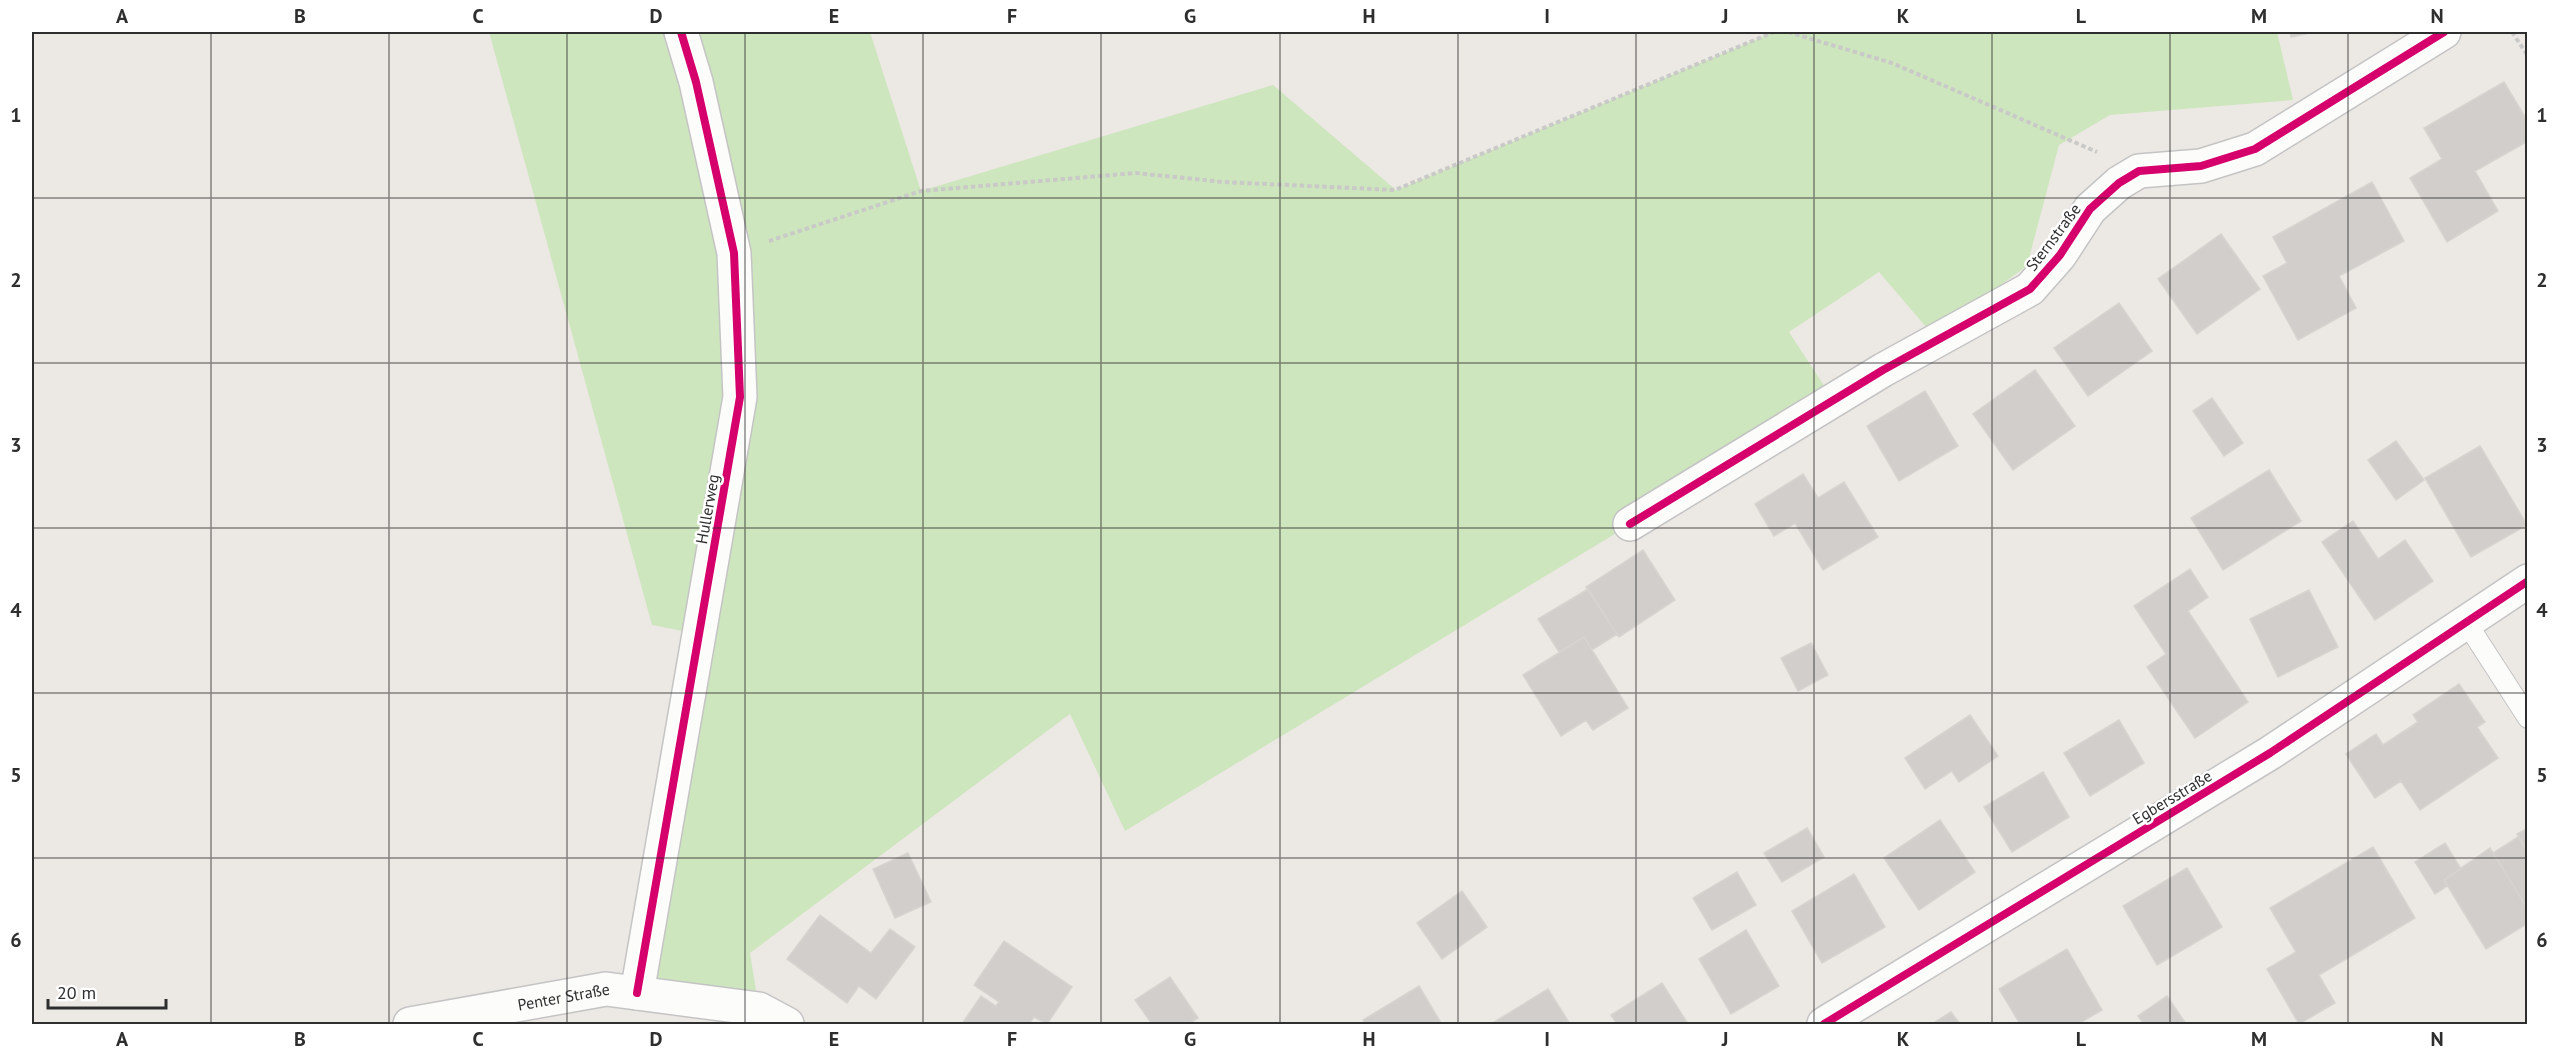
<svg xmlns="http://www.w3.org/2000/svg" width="2559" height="1056" font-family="'PT Sans',sans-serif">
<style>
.green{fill:#cee6be}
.building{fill:#d1cecb;stroke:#d7d4d0;stroke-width:1.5}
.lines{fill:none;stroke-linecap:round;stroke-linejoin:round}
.service-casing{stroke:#c5c4c5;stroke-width:22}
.minor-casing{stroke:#c5c4c5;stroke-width:36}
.path{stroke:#c9c9c8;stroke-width:4;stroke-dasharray:4.5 3;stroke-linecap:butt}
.service{stroke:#fcfcfb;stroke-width:20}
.minor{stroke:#fcfcfb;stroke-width:33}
.cycleway-casing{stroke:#fff;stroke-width:11}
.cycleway{stroke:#d6006c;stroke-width:8}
.grid{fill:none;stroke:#2e2e2e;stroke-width:1.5;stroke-opacity:0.55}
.labels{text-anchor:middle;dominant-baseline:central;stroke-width:5;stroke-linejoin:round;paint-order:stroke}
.street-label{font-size:16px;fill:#2e2e2e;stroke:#fff}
.neatline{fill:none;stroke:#2e2e2e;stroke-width:2}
.grid-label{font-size:20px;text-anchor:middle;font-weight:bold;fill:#2e2e2e}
</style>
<rect width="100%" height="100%" fill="#ece8e4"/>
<path class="green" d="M489 32H870L921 191 1273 85 1396 190 1774 32H2277L2293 100 2110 115 2059 145 2027 266 1932 334 1879 272 1789 332 1834 401 1125 831 1070 714 750 953 759 1009 637 993 698 634 652 625Z"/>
<path class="building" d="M2290 32H2314L2291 37Z
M2504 82 2528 122V141L2475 171 2498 211 2447 242 2410 178 2442 159 2424 128Z
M2372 182 2404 241 2339 276 2356 308 2298 340 2263 276 2287 263 2273 237Z
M2221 234 2260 289 2197 334 2158 279Z
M2119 303 2152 351 2088 396 2054 348Z
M2035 370 2075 426 2013 470 1973 414Z
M1925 391 1958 446 1899 481 1867 426Z
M2212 398 2243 443 2224 456 2193 411Z
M2396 441 2424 480 2396 500 2368 460Z
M2480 446 2527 525 2471 557 2425 478Z
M2269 470 2301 521 2223 570 2191 518Z
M1803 474 1818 498 1844 482 1878 537 1823 570 1795 523 1774 536 1755 504Z
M2353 521 2378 559 2405 540 2433 581 2375 620 2322 542Z
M1643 550 1675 600 1619 637 1586 587Z
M2190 569 2208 597 2188 611 2248 702 2195 738 2147 667 2166 654 2134 606Z
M1588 589 1617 634 1592 650 1584 637 1559 652 1538 619Z
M2309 590 2338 647 2278 677 2250 619Z
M1584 637 1628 708 1593 730 1586 720 1561 736 1523 675Z
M1811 643 1828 675 1798 691 1781 658Z
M2459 684 2485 722 2477 727 2498 758 2420 810 2401 781 2375 798 2346 754 2376 734 2383 745 2418 722 2413 715Z
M1970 715 1998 756 1959 782 1952 771 1925 789 1905 758Z
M2119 720 2144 763 2090 796 2064 753Z
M2043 772 2069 817 2012 852 1984 807Z
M1940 820 1975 872 1919 910 1884 858Z
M1807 828 1824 857 1782 882 1764 853Z
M2528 828V852L2517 834Z
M2518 837 2528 852 2527 908 2493 853Z
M2445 843 2461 869 2444 880 2447 886 2435 894 2415 862Z
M2373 847 2415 918 2319 975 2335 1003 2299 1024 2267 969 2296 952 2270 908Z
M2490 848 2528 909V923L2486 949 2444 880Z
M908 853 931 902 895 918 873 869Z
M2187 868 2222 927 2157 965 2123 906Z
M1737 872 1756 905 1712 930 1693 898Z
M1854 874 1885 927 1822 963 1792 911Z
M1462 891 1487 927 1442 959 1417 923Z
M820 915 871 953 890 929 915 947 876 999 859 986 847 1003 787 959Z
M1746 930 1779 986 1731 1014 1699 959Z
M1004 941 1072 987 1047 1024 1034 1017 1029 1024H962L981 996 996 1006 999 1002 974 985Z
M2067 949 2102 1010 2078 1024H2020L1999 989Z
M1170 977 1198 1018 1188 1024H1152L1135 1000Z
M1662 983 1688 1024H1617L1611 1015Z
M1419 986 1441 1023 1365 1024 1363 1020Z
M1548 989 1570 1024H1491Z
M2167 996 2186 1024H2144L2138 1016Z
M1951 1012 1960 1024H1932Z"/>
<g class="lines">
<g class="service-casing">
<path id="service" d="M2466 622 2528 718"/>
</g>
<g class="minor-casing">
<g id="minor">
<path d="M1630 524 1883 370 2030 289 2060 255 2090 209 2119 183 2139 171 2201 166 2255 149 2444 32"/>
<path d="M637 993 740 397 734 253 696 82 681 32"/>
<path id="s1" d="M410 1024 606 989 759 1009 787 1024"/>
<path d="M1824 1024 2270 753 2528 581"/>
</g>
</g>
<path class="path" d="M1788 32 1892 63 2097 152
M2512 32 2528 56
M769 241 921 191 1136 173 1223 182 1395 190 1774 32"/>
<use href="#service" class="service"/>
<use href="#minor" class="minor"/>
<g class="cycleway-casing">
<path id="cycleway" d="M1630 524 1883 370 2030 289 2060 255 2090 209 2119 183 2139 171 2201 166 2255 149 2444 32
M637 993 740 397 734 253 696 82 681 32
M1824 1024 2270 753 2528 581"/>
</g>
<use href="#cycleway" class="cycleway"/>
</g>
<path class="grid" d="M211 32V1024M389 32V1024M567 32V1024M745 32V1024M923 32V1024M1101 32V1024M1280 32V1024M1458 32V1024M1636 32V1024M1814 32V1024M1992 32V1024M2170 32V1024M2348 32V1024M32 198H2528M32 363H2528M32 528H2528M32 693H2528M32 858H2528"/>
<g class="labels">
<g class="street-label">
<text transform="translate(2053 237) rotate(-53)">Sternstraße</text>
<text transform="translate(707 509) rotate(-80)">Hullerweg</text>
<text transform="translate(2172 797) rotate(-31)">Egbersstraße</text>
<text stroke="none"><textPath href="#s1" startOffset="156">Penter Straße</textPath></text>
</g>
</g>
<rect width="2559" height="1056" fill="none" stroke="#ffffff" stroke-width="66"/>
<path d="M48 999v9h118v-9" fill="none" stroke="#2e2e2e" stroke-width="3"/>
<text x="57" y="999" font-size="18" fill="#2e2e2e" stroke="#ffffff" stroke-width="4.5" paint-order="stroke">20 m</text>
<rect x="33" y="33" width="2493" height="990" class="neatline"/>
<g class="grid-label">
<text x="122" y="23">A</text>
<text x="300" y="23">B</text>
<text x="478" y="23">C</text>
<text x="656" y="23">D</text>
<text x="834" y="23">E</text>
<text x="1012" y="23">F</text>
<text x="1190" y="23">G</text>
<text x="1369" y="23">H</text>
<text x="1547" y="23">I</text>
<text x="1725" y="23">J</text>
<text x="1903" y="23">K</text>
<text x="2081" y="23">L</text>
<text x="2259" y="23">M</text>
<text x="2437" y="23">N</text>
<text x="16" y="122">1</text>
<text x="2542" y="122">1</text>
<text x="16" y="287">2</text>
<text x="2542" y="287">2</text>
<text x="16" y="452">3</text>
<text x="2542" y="452">3</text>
<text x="16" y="617">4</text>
<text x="2542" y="617">4</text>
<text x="16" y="782">5</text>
<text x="2542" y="782">5</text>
<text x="16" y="947">6</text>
<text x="2542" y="947">6</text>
<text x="122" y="1046">A</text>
<text x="300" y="1046">B</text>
<text x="478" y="1046">C</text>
<text x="656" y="1046">D</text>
<text x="834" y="1046">E</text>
<text x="1012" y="1046">F</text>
<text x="1190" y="1046">G</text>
<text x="1369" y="1046">H</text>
<text x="1547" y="1046">I</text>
<text x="1725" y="1046">J</text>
<text x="1903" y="1046">K</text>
<text x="2081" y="1046">L</text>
<text x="2259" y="1046">M</text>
<text x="2437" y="1046">N</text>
</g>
</svg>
